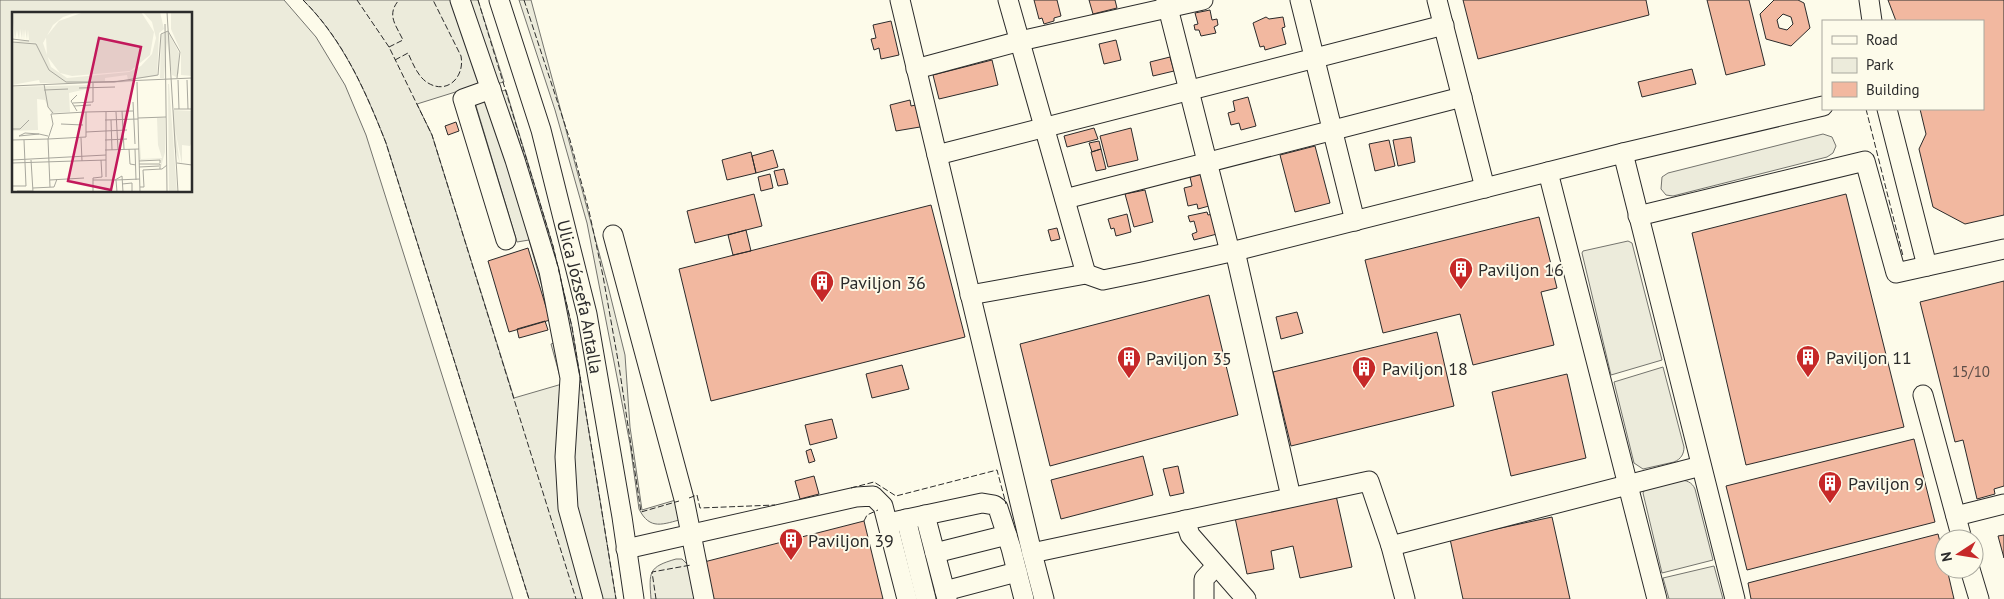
<svg xmlns="http://www.w3.org/2000/svg" width="2004" height="599" font-family="'PT Sans',sans-serif">
<style>
.green{fill:#ecebdb;stroke:#74746e;fill-rule:evenodd}
.building{fill:#f2b8a0;stroke:#2b2b2b;fill-rule:evenodd}
.lines{fill:none;stroke-linecap:round;stroke-linejoin:round}
.minor-casing{stroke:#2b2b2b;stroke-width:21}
.minor{stroke:#fdfbea;stroke-width:19}
.fence{stroke:#2b2b2b;stroke-width:1;stroke-dasharray:6 2.5;stroke-linecap:butt}
.labels{text-anchor:middle;dominant-baseline:central;stroke-width:4;stroke-linejoin:round;paint-order:stroke}
.number-label{font-size:15px;fill:#5d4e48}
.poi-label{font-size:18px;fill:#2b2b2b;stroke:#fdfbea;text-anchor:start}
.street-label{font-size:18px;fill:#2b2b2b;stroke:#fdfbea}
.inset-road{fill:none;stroke:#a9a89e;stroke-width:1}
.view{fill:#c2185b;fill-opacity:0.15;stroke:#c2185b;stroke-width:2.5}
.inset-edge{fill:none;stroke:#2b2b2b;stroke-width:2.5}
</style>
<rect width="100%" height="100%" fill="#fdfbea"/>
<path class="green" d="M0 0H284L316 37 345 85 366 135 513 599H0ZM14 14H191V191H14Z
M303 0H454L481 84 417 104 432 135 514 398 562 384 551 344 560 341 565 367 567 398 563 466 565 511 588 599H529L386 143C366 92 343 40 303 0Z
M467 0H478L504 82 496 84Z
M519 0H531L608 286 625 355 630 427 642 510 679 499 683 519C663 524 650 531 639 509L630 444 587 223 555 110Z
M506 90 553 246 572 327 616 599H597L572 511 574 379 498 92Z
M488 95 536 239 544 294 529 240 517 242 474 99Z
M1823 134 1832 137 1836 146 1833 153 1827 157 1673 196 1666 195 1661 189 1662 177 1668 173Z
M1628 241 1632 243 1662 360 1611 375 1582 253 1583 251Z
M1663 367 1684 447C1684 454 1681 459 1674 462L1643 469 1634 463 1614 382Z
M1679 480C1686 480 1692 482 1695 489L1713 560 1662 573 1643 493 1645 489Z
M676 559H682L687 564 694 562 704 599H651C649 572 648 567 676 559Z
M1714 566 1723 599H1669L1663 578Z"/>
<path class="building" d="M1034 0H1057L1061 16 1054 18V21L1044 24 1042 18 1039 19Z
M1089 0H1115L1117 8 1093 14Z
M1463 0H1646L1649 15 1478 59Z
M1707 0H1749L1765 65 1726 75Z
M1774 0H1798L1804 3 1810 28 1791 46 1766 39 1760 14ZM1783 14 1791 17 1793 24 1787 30 1779 28 1777 20Z
M1888 0H2004V215L1965 224 1933 207 1919 149 1926 134 1920 109H1983V21H1896Z
M1210 10 1212 20 1217 19 1218 25 1214 27 1216 33 1201 36 1199 30H1195L1194 25 1198 24 1195 13Z
M1266 17 1269 19 1283 17 1285 27 1282 28 1286 44 1265 50 1264 46 1260 47 1253 23Z
M891 21 899 55 881 59 879 48 874 50 871 39 876 38 873 25Z
M1116 40 1121 60 1104 64 1099 44Z
M1170 57 1174 71 1153 76 1150 62Z
M992 60 998 85 939 99 933 75Z
M1692 69 1696 84 1642 97 1638 82Z
M1248 97 1256 126 1241 130 1239 123 1231 125 1228 113 1235 111 1233 101Z
M910 100 911 106 920 104 926 126 896 131 890 105Z
M456 122 459 131 448 135 445 126Z
M1094 128 1098 139 1067 147 1064 136Z
M1131 128 1138 160 1108 167 1100 136Z
M1411 137 1415 162 1398 166 1393 140Z
M1389 140 1395 166 1375 171 1369 144Z
M1099 141 1101 149 1092 152 1089 143Z
M1315 146 1330 203 1295 212 1280 155Z
M1101 149 1106 169 1096 171 1091 152Z
M773 150 778 167 756 173 752 156Z
M751 152 756 173 727 180 722 160Z
M784 169 788 184 778 186 774 171Z
M770 174 773 188 761 191 758 177Z
M1202 174 1209 206 1198 209 1197 204 1188 206 1184 188 1192 186 1190 177Z
M1145 190 1153 222 1134 227 1125 194Z
M754 194 762 226 695 243 687 211Z
M1846 194 1904 427 1746 465 1692 233Z
M931 205 965 337 711 401 679 269Z
M1207 212 1208 215 1213 214 1217 234 1194 240 1192 234 1197 232 1194 221 1190 222 1188 216Z
M1127 214 1131 232 1116 236 1114 228 1111 229 1108 219Z
M1539 217 1557 288 1541 292 1554 345 1473 365 1460 314 1383 333 1365 260Z
M1057 228 1060 239 1051 241 1048 230Z
M746 230 751 251 733 255 728 235Z
M528 248 550 320 509 332 488 261Z
M2004 281V486L1994 489 1995 494 1977 499 1963 440 1955 442 1920 302Z
M1209 295 1238 415 1050 466 1020 344Z
M1297 312 1303 333 1281 339 1276 317Z
M545 321 548 330 519 338 517 329Z
M1437 332 1454 406 1291 446 1273 372Z
M902 365 909 389 872 398 866 374Z
M1567 374 1586 458 1511 476 1492 392Z
M832 419 837 438 810 445 805 425Z
M1914 439 1935 522 1747 570 1726 486Z
M811 449 815 461 809 463 806 451Z
M1143 456 1153 495 1061 519 1051 480Z
M1178 466 1184 493 1170 496 1163 469Z
M814 476 819 494 800 499 795 481Z
M1335 491 1352 567 1300 578 1293 546 1271 551 1274 569 1247 574 1234 513Z
M1552 517 1570 599H1463L1450 539Z
M864 521 883 599H713L704 562Z
M1938 534 1944 558V569H1947L1954 599H1751L1748 583Z
M2004 535V558L1998 536Z"/>
<g class="lines">
<g class="minor-casing">
<g id="minor">
<path d="M460 0 515 160 549 271 570 378 565 457 568 508 593 599"/>
<path id="s1" d="M499 0 541 130 587 314 622 517 634 599"/>
<path d="M900 0 1032 553"/>
<path d="M1008 0 1086 274"/>
<path d="M1166 0 1230 252"/>
<path d="M1300 0 1355 221"/>
<path d="M1437 0 1485 188"/>
<path d="M1869 0 1872 21"/>
<path d="M916 69 1020 41 1203 0"/>
<path d="M491 89 463 99 506 240"/>
<path d="M1887 109 1927 266"/>
<path d="M1623 153 1735 599"/>
<path d="M937 155 1444 25"/>
<path d="M1548 172 1657 599"/>
<path d="M1065 199 1462 97"/>
<path d="M1638 216 1865 161 1896 273 2004 249"/>
<path d="M613 235 684 499 704 599"/>
<path d="M1235 251 1291 497"/>
<path d="M970 295 1086 274 1103 280 1142 272 1235 251 1623 153 1823 106"/>
<path d="M1923 395 1962 539"/>
<path d="M925 515 947 599"/>
<path d="M1956 516 2004 504"/>
<path d="M906 519 926 599"/>
<path d="M1185 520 1190 535 1246 599"/>
<path d="M888 523 982 503 994 505 998 508 1011 548 1024 599"/>
<path d="M1391 546 1701 466"/>
<path d="M626 549 856 497 873 496 883 506 907 599"/>
<path d="M935 553 1007 535"/>
<path d="M1970 569 1979 599"/>
<path d="M945 591 1017 572"/>
<path d="M1044 599 1032 553 1369 481 1391 546 1405 599"/>
<path d="M1204 599V579L1216 566"/>
</g>
</g>
<use href="#minor" class="minor"/>
<path class="fence" d="M303 0C343 39 366 92 386 143L529 599
M357 0 389 47 432 135 576 599
M478 0 553 246 572 327 616 599
M524 0 570 140 589 211 603 276 619 366 641 512 679 501
M389 47 403 40C396 25 386 15 399 0
M395 60 408 53C413 64 418 77 428 83 448 95 465 76 461 56L433 0
M1866 109 1903 256
M851 488 874 482 896 496 997 470 1006 504
M689 498 697 495 700 508 775 505
M864 521 867 515 878 510
M656 599 652 572 691 565"/>
</g>
<defs>
<g id="building-pin" transform="scale(1.25)"><path d="M0 17L-7.5 6A9.5 9.5 0 1 1 7.5 6Z" fill="#c62828" stroke="#fdfbea"/><path d="M-4-6H4V6H1V3H-1V6H-4ZM-2.5-4.3h1.7v1.8h-1.7ZM.8-4.3h1.7v1.8H.8ZM-2.5-1h1.7V.8h-1.7ZM.8-1h1.7V.8H.8Z" fill="#fff"/></g>
</defs>
<g fill-rule="evenodd">
<use href="#building-pin" x="1461" y="269"/>
<use href="#building-pin" x="822" y="282"/>
<use href="#building-pin" x="1808" y="357"/>
<use href="#building-pin" x="1129" y="358"/>
<use href="#building-pin" x="1364" y="368"/>
<use href="#building-pin" x="1830" y="483"/>
<use href="#building-pin" x="791" y="540"/>
</g>
<g class="labels">
<g class="number-label">
<text x="1971" y="371">15/10</text>
</g>
<g class="poi-label">
<text x="1478" y="269">Paviljon 16</text>
<text x="840" y="282">Paviljon 36</text>
<text x="1826" y="357">Paviljon 11</text>
<text x="1146" y="358">Paviljon 35</text>
<text x="1382" y="368">Paviljon 18</text>
<text x="1848" y="483">Paviljon 9</text>
<text x="808" y="540">Paviljon 39</text>
</g>
<g class="street-label">
<text stroke="none"><textPath href="#s1" startOffset="308">Ulica Józsefa Antalla</textPath></text>
</g>
</g>
<g transform="translate(12 12)">
<rect width="180" height="180" fill="#fdfbea"/>
<path d="M5 0H66L51 5 41 13 31 31 39 55 55 66 117 60 129 54 140 42 144 26 140 10 131 0H148L152 17 147 21 145 64 116 68 115 63 93 66V69L115 70 103 71H28L27 68 0 73V31H28L0 30 17 28 16 17 15 28 13 17 12 28 11 17 10 27 8 17 7 27 5 18 3 27 0 2ZM72 0H129L142 20 138 43 118 59 60 64 48 61 35 44 34 25 47 9ZM159 0H180V64L169 63V40L159 17ZM156 19 167 41V61L164 65 160 63 155 30 152 66H148L149 23ZM156 72H157L165 180 157 179ZM79 73V76L57 81 58 100 39 101 33 88 25 87 26 118 0 119V75ZM161 98 180 99V130L178 134 170 133V152L163 117 168 152 162 134ZM145 106H153V140L149 155 148 147 128 148V132L129 147 150 146 146 133Z" fill="#ecebdb"/>
<path class="inset-road" d="M155 0 166 180M153 12 155 180M0 27 17 29M0 30 24 32 37 58 54 70H102L146 63M146 63 149 22 156 19 168 40 165 66M166 68 167 97M175 68 176 97M125 70 128 180M32 72 36 95 41 101M0 74 180 66M67 76 103 75M32 78 56 77M65 83 59 89 65 99M121 90 123 132M61 91 81 90V71M62 94 79 93M162 97H180M110 99 112 137M74 100V125L36 127 41 112 39 102ZM74 100 121 99M94 100V165M104 100 106 137M126 106 154 105M93 108 126 107M99 108 100 138M49 112 71 113M0 117H8L17 108M93 119 115 118M74 120 93 119M27 122 7 124 13 121 27 122 36 124M69 126 70 149M0 128 36 127 38 175M93 128 115 127M117 137 118 152 124 153M123 137 124 168M93 138 127 137M0 148 94 143M19 148 21 180M127 149 148 148V151M0 151 94 148M165 151 180 153M127 152H148V157M127 155 147 154M38 168 72 166M81 168H104M103 168 110 164 111 180M110 172 120 171V180M0 174H14L12 128M128 175H132L131 158 150 157 155 153M21 176 42 175 45 167M5 179H21M81 180V166L90 165 89 148M105 180 104 168 128 167"/>
<path class="view" d="M87 26 129 35 99 178 56 169Z"/>
<rect width="180" height="180" class="inset-edge"/>
</g>
<rect x="1822" y="20" width="162" height="90" fill="#fdfbea" stroke="#a9a89e"/>
<rect x="1832" y="36" width="25" height="8" fill="#fdfbea" stroke="#a9a89e"/>
<text x="1866" y="45" font-size="15" fill="#2b2b2b">Road</text>
<rect x="1832" y="58" width="25" height="15" fill="#ecebdb" stroke="#a9a89e"/>
<text x="1866" y="70" font-size="15" fill="#2b2b2b">Park</text>
<rect x="1832" y="82" width="25" height="15" fill="#f2b8a0" stroke="#a9a89e"/>
<text x="1866" y="95" font-size="15" fill="#2b2b2b">Building</text>
<g transform="translate(1959 554) rotate(258)"><circle r="24" fill="#fdfbea" stroke="#a9a89e"/>
<path d="M0-4L9 19L0 12L-9 19Z" fill="#c62828"/>
<text y="-8" font-size="14" font-weight="bold" text-anchor="middle" fill="#2b2b2b">N</text>
</g>
</svg>
